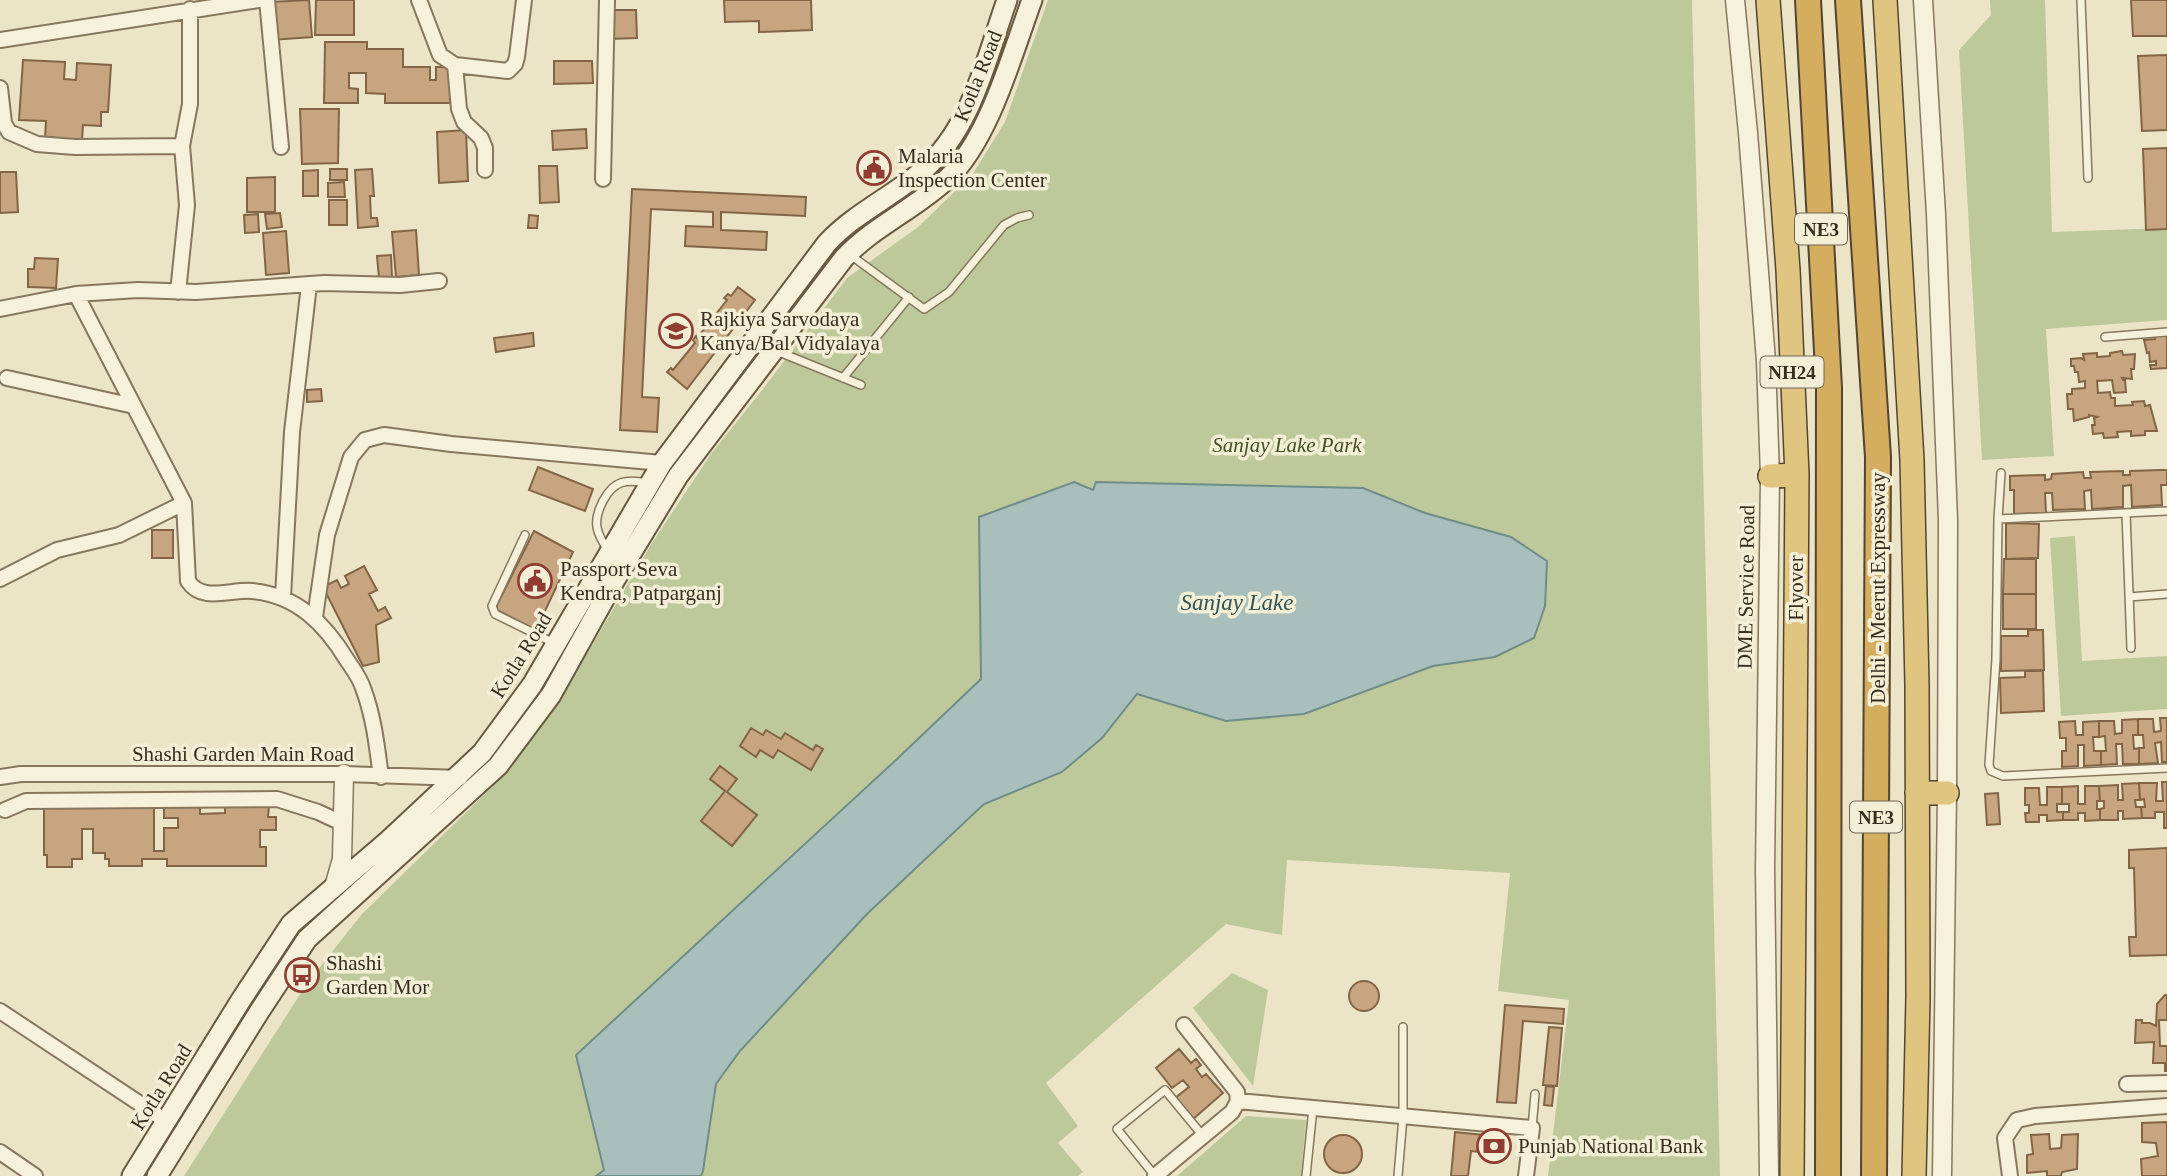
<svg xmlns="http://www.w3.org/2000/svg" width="2167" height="1176" font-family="Georgia,serif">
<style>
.green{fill:#bec99b}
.water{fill:#a8bfbb;stroke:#6f8d89;stroke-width:2}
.building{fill:#c7a580;stroke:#836545;stroke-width:2}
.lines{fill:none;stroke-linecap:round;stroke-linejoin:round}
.service-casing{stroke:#86775e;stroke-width:10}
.minor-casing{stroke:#86775e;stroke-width:18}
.tertiary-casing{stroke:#86775e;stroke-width:21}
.secondary-casing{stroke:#685941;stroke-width:23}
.trunk-casing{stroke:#544531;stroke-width:26}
.motorway-casing{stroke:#544531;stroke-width:28}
.service{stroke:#f6f1da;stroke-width:7}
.minor{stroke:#f6f1da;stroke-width:14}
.tertiary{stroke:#f6f1da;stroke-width:18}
.secondary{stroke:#f6f1da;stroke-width:19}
.trunk{stroke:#e0c580;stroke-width:23}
.motorway{stroke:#d4ad5e;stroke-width:24}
.labels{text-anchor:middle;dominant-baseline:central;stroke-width:7;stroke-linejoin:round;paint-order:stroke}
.shield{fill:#f3eed6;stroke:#6f6857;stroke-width:2}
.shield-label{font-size:19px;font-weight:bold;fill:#372e20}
.street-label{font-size:21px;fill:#372e20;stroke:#f3eed6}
.poi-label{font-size:21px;fill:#372e20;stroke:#f3eed6;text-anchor:start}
.park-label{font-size:21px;font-style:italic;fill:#435228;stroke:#f3eed6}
.water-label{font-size:23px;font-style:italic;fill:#315456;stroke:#f3eed6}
</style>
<rect width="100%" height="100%" fill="#ebe4c7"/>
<path class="green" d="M1048 0H1692L1720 1176H1548L1569 1000 1498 991 1510 873 1287 860 1282 935 1226 924 1046 1083 1078 1126 1058 1143 1083 1172 1078 1176H184L306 985 361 915 493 786 554 710 652 543 711 454 763 389 847 278 918 227 972 175 1005 122Z
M1990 0H2045L2052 232 2167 228V320L2046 329 2054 456 1982 460 1959 50 1991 15Z
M2075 536 2082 661 2167 656V709L2061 716 2050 538Z
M1232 973 1268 990 1253 1086 1193 1008Z
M1246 1116 1306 1120 1301 1176H1177Z"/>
<path class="water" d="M1074 482 1093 490 1096 482 1363 488 1425 513 1511 537 1547 561 1545 606 1534 638 1495 657 1433 666 1304 714 1226 721 1137 694 1102 738 1062 772 984 804 867 914 740 1051 716 1084 703 1171 701 1176H596L604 1170 576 1055 897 759 981 679 979 517Z"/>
<path class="building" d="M309 0 312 37 272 40 270 2Z
M316 0H354V35H315Z
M724 0H811L812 30 759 32V21L725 22Z
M2131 0H2167V36H2133Z
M607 10H636L637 38 607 39Z
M325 42H367V49H403V67H430V80H436V67H451L450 103H385V94L366 93V73H349V88L358 89V103H324Z
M2167 55V130L2142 131 2138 56Z
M23 60 65 62 64 79 76 80 77 63 111 65 108 112H101V126L83 125 82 141 45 138 46 121 19 120Z
M554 61H592L593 83 554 84Z
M300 109H339L338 163 302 164Z
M586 129 587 148 553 150 552 131Z
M466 130 468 181 439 183 437 132Z
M2167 148V229L2146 230 2143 149Z
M539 166H557L559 202 540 203Z
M330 169H347V180H330Z
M372 169 374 196H370L371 218H377L378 226 358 228 355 170Z
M318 170V196H303V171Z
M0 172H16L18 212 0 213Z
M275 177V212H247V178Z
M344 182 345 197H328V183Z
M632 189 806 197 805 216 721 212V230L767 232 766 250 685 246 686 226 713 227V212L651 209 642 397 659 398 657 432 620 430Z
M329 200H347V225H329Z
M280 213 282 227 267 229 265 214Z
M258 214 259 232 245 233 244 215Z
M529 215 538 216 537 228H528Z
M416 230 419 275 396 277 392 232Z
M286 231 289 273 266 275 263 233Z
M391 255 392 277 379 278 377 256Z
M35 258 58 259 56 288 28 287V269H34Z
M738 287 755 300 687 389 667 372 671 368 673 370 695 343 693 340 696 336 697 338 727 300 724 298 728 294 731 296Z
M533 333 534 346 496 352 494 338Z
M2167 335V368L2151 369 2150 365H2156V361L2150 362 2149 352 2147 353 2144 340 2155 339 2154 336Z
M2122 351 2123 355 2135 354 2134 369H2131L2132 379 2122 378 2123 380H2125L2126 392 2114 393 2112 380 2097 381 2098 393 2110 392 2111 398H2115V406L2133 405 2132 402 2144 401 2145 406 2150 405 2157 431H2145V435L2131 436V431L2117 432 2118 437 2104 438 2103 433 2093 434 2092 425H2095L2094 418 2097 417 2089 415V417L2074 421 2073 409H2068L2067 394H2072V389L2085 388V381L2079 382 2078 372H2075L2074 366H2071V359L2081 358 2084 360 2083 354 2097 353V357L2110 356V353Z
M321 389 322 401 307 402V390Z
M538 467 593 489 585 511 529 490Z
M2161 470H2167V485H2161L2162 505 2132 507 2131 485 2123 486V507L2092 509 2091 490 2084 491 2085 509 2053 510 2052 493H2045L2046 513 2014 514V490H2010V476L2045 475V480L2051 479 2052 474 2083 472 2084 478H2091L2090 472 2123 471V475H2130V471Z
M2006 523 2039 524 2038 558 2006 559Z
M152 530H173V558H152Z
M534 531 573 552 536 630 495 609Z
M2004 559H2036V594H2003Z
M364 566 377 590 369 594 378 611 385 607 391 618 376 625 379 662 363 666 323 587 337 580 341 588 349 584 345 576Z
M2003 594H2036V629H2003Z
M2028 630H2043L2044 670 2001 671V636H2028Z
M2025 671H2043L2044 711 2001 713 2000 678 2025 677Z
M2160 718H2167V762H2162L2161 742 2155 743 2158 763 2139 764V748H2144L2143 735H2138V719H2153L2154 732 2161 731Z
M2138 719V735H2133L2134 749 2139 748V764H2123L2122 744H2116L2117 764 2101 765V751H2106L2105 736 2099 737V721H2114L2115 734 2122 733V720Z
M2075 721 2076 735H2083V722L2099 721V737H2093L2094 751H2101V765L2084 766V745H2078V766L2062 767V751H2066V738H2060L2059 722Z
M751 728 763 735 766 730 781 739 785 733 813 750 816 745 823 749 811 770 778 750 773 758 760 750 756 757 740 746Z
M720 766 737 779 727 792 757 815 732 846 701 821 725 791 710 779Z
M2162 782H2167V828H2164V812H2155V818H2142L2141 807H2145L2144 799 2140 800 2139 783H2157L2156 801H2163Z
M2139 783 2140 800H2135L2136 807H2141L2142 818 2123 819V811H2118V820H2100V809L2104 808V801H2100L2099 786 2118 785V800H2123L2122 784Z
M2078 786V804H2085V786H2099L2100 801H2097V809H2100V820L2085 821V813H2078V820H2063V812H2069V804H2062V787Z
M2047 787H2062V804H2057V812H2063V820L2047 821V815H2039V822H2026L2025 813H2029V805H2025V788H2039L2040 805H2047Z
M1998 793 2000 824 1987 825 1985 794Z
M154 806V851H164V828H178V818H164V806H200V814L225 813V806H269L268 817H276V830H260V847H266V866H167V859H142V866H109V859H105V853H93V829H82V859H72V867H47V855H44V807Z
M2167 848V955L2130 956 2129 937H2136L2134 868H2129V850Z
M1349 996a15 15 0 1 1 30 0a15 15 0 1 1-30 0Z
M2165 995H2167V1020H2159L2160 1046H2167V1071H2165V1063H2153L2154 1042 2135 1043 2136 1020H2142V1023H2150L2156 1026 2157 1004Z
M1505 1005 1564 1009 1563 1024 1523 1021 1516 1103 1497 1102Z
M1549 1027 1562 1028 1557 1086 1543 1085Z
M1179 1049 1191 1063 1196 1059 1201 1065 1196 1069 1202 1077 1206 1074 1223 1093 1192 1120 1175 1098 1189 1087 1183 1080 1172 1088 1156 1068Z
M1546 1086 1554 1087 1552 1106 1544 1105Z
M2167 1122V1176H2142L2141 1159 2158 1156 2156 1143 2142 1142V1123Z
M1455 1132 1503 1137 1501 1154 1471 1151 1468 1176H1451Z
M2049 1134 2050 1149 2061 1148 2062 1135 2078 1134 2077 1169 2062 1172 2061 1176H2047V1171L2027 1173V1155L2033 1154 2031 1135Z
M1324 1154a19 19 0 1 1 38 0a19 19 0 1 1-38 0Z"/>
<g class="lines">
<g class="service-casing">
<path id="service" d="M2081 0 2088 178
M849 254 924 309 949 292 1004 225 1017 218 1029 215
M2105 337 2167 332
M774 350 861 385
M843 378 909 297
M2001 473 1998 519 1996 659 1989 765 1991 771 2003 776 2167 768
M2126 513 2131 648
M1998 519 2166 511
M525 535 492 606 495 614 556 644
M609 552C596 533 592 522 603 501 614 480 626 479 648 483
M2129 597 2167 594
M1532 1128 1535 1094
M1155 1176 1117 1129 1165 1090 1203 1136
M1306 1176 1313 1108
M1398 1176 1403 1117V1027"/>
</g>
<g class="minor-casing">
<path id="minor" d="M267 0 281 147
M419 0 440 55 455 65 508 71 515 64 517 57 524 0
M0 40 258 0
M455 65 459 109 464 122 481 138 485 148V170
M0 88 4 123 9 132 37 144 75 147 182 146
M603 179 607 0
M178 292 187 205 182 146 190 104V9
M0 309 76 294 138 290 196 292 324 283 400 285 439 281
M7 378 134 406
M184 503 188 581C202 603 231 589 252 591 297 595 325 624 347 660 353 669 360 678 363 688 374 717 377 747 381 777
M0 579 57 550 119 535 184 503 76 294
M283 597 292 432 309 285
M315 617 327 535 351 457 365 440 384 435 451 444 662 463
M0 777 21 774H344L460 778
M5 810 26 801 277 799 318 812 344 824
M0 1011 166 1121
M2127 1084 2167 1083
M1238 1101 1532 1128 1526 1176
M0 1152 35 1176
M1155 1176 1232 1112 1238 1101 1237 1092 1184 1025
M2010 1176 2005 1138 2017 1120 2035 1116 2167 1106"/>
</g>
<g class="tertiary-casing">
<path id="tertiary" d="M1735 0 1748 133 1766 361 1770 476 1765 869 1769 1176
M1923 0 1936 214 1948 520 1947 793 1942 1176
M334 887 342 859 344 774"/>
</g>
<g class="secondary-casing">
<path id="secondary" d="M132 1176 241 1000 291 924 389 840 482 753 532 685 662 463 827 243C854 214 891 197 921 172 972 129 986 59 1007 0
M157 1176 259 1012 307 939 498 766 551 695 616 578 678 476 844 258C874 226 915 209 947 179 989 140 1012 54 1032 0"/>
</g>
<g class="trunk-casing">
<path id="trunk" d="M1768 0 1788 270 1797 475 1792 1176
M1885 0 1912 460 1917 685 1918 997 1914 1176
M1770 476 1797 475
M1917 793H1947"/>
</g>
<g class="motorway-casing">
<path id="motorway" d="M1808 0 1829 388 1828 1176
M1848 0 1878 457 1874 1176"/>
</g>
<use href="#service" class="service"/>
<use href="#minor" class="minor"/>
<use href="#tertiary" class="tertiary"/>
<use href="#secondary" class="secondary"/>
<use href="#trunk" class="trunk"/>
<use href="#motorway" class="motorway"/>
</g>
<defs>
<g id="civic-ring" transform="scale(1.75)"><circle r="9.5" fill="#f3eed6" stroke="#903c32" stroke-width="1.5"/><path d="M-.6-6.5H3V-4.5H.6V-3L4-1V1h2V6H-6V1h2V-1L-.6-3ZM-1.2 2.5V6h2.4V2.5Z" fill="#903c32"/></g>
<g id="school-ring" transform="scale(1.75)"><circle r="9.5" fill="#f3eed6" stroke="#903c32" stroke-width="1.5"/><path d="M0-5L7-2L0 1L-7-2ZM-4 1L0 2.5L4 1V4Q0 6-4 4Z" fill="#903c32"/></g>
<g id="bus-ring" transform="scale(1.75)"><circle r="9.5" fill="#f3eed6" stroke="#903c32" stroke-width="1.5"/><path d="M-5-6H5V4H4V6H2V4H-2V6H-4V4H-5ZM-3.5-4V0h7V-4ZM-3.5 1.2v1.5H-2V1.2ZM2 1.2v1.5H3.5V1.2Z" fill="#903c32"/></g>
<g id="bank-ring" transform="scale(1.75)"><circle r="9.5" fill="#f3eed6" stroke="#903c32" stroke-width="1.5"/><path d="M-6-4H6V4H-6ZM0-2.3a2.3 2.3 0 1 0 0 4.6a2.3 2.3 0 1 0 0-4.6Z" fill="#903c32"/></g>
</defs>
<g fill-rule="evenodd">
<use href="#civic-ring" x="874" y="168"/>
<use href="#school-ring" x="676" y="331"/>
<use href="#civic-ring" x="535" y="581"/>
<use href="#bus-ring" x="302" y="975"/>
<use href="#bank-ring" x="1494" y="1146"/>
</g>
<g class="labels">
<g class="shield">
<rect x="1795" y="213.5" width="52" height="31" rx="5"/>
<rect x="1760.5" y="356.5" width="63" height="31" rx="5"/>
<rect x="1850" y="801.5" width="52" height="31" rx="5"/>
</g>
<g class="shield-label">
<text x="1821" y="229">NE3</text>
<text x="1792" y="372">NH24</text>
<text x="1876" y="817">NE3</text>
</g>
<g class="street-label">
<text transform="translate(978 76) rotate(-68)">Kotla Road</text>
<text transform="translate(1746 587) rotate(-89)">DME Service Road</text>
<text transform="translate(1796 588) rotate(-90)">Flyover</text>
<text transform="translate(1878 588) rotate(-90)">Delhi - Meerut Expressway</text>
<text transform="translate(521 655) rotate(-58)">Kotla Road</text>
<text x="243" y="754">Shashi Garden Main Road</text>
<text transform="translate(161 1087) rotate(-58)">Kotla Road</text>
</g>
<g class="poi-label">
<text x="898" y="156">Malaria<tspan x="898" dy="24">Inspection Center</tspan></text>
<text x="700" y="319">Rajkiya Sarvodaya<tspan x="700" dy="24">Kanya/Bal Vidyalaya</tspan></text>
<text x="560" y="569">Passport Seva<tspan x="560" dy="24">Kendra, Patparganj</tspan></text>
<text x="326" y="963">Shashi<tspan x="326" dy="24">Garden Mor</tspan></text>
<text x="1518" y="1146">Punjab National Bank</text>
</g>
<g class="park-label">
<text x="1287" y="445">Sanjay Lake Park</text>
</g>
<g class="water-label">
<text x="1237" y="602">Sanjay Lake</text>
</g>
</g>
</svg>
